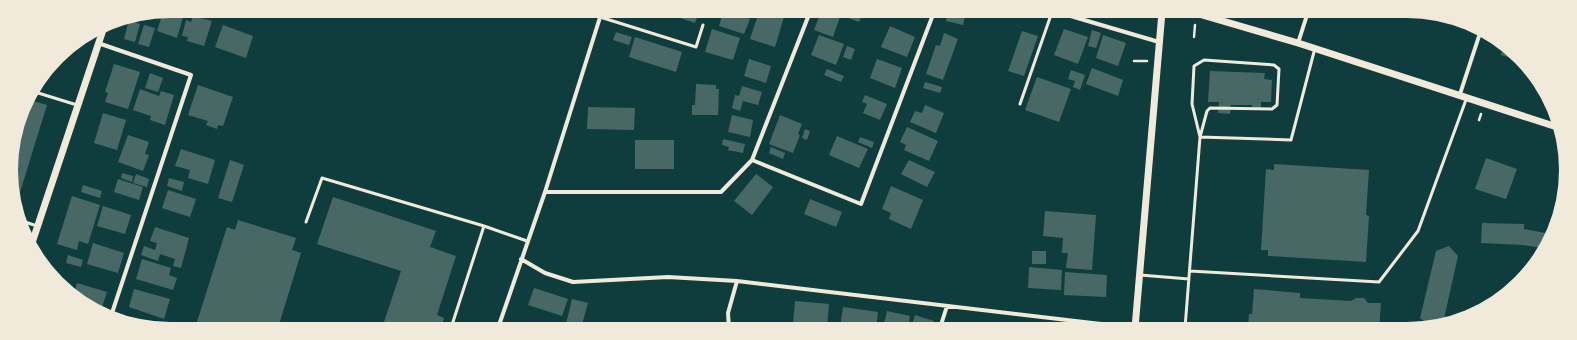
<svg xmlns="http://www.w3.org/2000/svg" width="1577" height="340" font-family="'PT Serif',serif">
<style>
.building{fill:#486865}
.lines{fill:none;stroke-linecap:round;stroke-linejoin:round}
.path{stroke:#f1e9da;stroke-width:2.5}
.service{stroke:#f1e9da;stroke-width:3}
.minor{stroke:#f1e9da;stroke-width:4}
.tertiary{stroke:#f1e9da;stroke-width:7}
</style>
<rect width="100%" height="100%" fill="#0f3d3e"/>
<path class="building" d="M174 11 184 14 177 38 157 31 163 12Z
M663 12H699L695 23Z
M723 12H729L750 19 744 34 719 26Z
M759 12H766L784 17 775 47 750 39Z
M821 12 840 17 833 37 814 30Z
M833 12H863L859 22Z
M948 12 965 15 963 25 946 21Z
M1104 12H1128L1126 18 1116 15V17L1104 14Z
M193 16 212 21 204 46 187 41 188 37 182 36 186 20 191 22Z
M129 20 140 24 135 42 124 39Z
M144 25 155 28 149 47 138 44Z
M223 25 253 36 246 58 215 47Z
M890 26 915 37 907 57 881 47Z
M712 29 740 38 733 60 705 52Z
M1064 29 1088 37 1078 64 1054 55Z
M1092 30 1101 33 1096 48 1088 46Z
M1022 31 1038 36 1024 76 1008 71Z
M616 32 632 37 629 45 613 40Z
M944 33 958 39 943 80 926 74 936 45 940 46Z
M819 35 844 44 836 65 811 55Z
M1103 35 1126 43 1118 66 1096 58Z
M635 37 682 52 676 72 629 57Z
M847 46 855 49 851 60 843 57Z
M1503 47 1518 60 1501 55Z
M749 59 771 66 766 83 744 76Z
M877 59 902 68 895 88 870 78Z
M114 64 140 72 128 109 105 102 108 93 105 92Z
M1092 68 1123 80 1118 96 1086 84Z
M827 69 844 76 841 82 824 75Z
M1071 70 1085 75 1080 90 1073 87 1075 81 1068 79Z
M1210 71 1265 73 1264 79 1272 80 1271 102H1261V110H1252V105H1231L1230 114 1218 113 1219 102H1208Z
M150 73 163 78 158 92 145 88Z
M1037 77 1071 89 1059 122 1025 110Z
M925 82 942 87 940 93 923 88Z
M696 84 716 85V89H719L718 115H692V105H695Z
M198 85 233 97 223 126 218 125 217 129 206 125 208 121 188 115Z
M742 86 762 92 758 105 743 101 740 111 732 108 735 95 739 96Z
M140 89 159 96 161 91 174 95 165 125 150 120 151 116 133 110Z
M865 95 887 104 880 120 863 113 867 104 862 102Z
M30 100 47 105 17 202 11 160 23 109Z
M925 105 944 113 936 133 910 122 915 111 922 113Z
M588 107 635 108 634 130 587 129Z
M103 113 126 120 117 150 94 143Z
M732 115 753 120 750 137 728 132Z
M780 115 802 124 798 134 800 135 793 153 769 144Z
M907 127 938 141 929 161 904 150 906 145 900 142Z
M805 129 810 131 807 140 802 138Z
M128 135 149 142 145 154 149 155 143 171 118 162Z
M837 136 868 149 859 168 829 155Z
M860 137 874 142 872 148 858 142Z
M723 139 745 144 743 153 728 150 729 147 722 145Z
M635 140H674V169H635Z
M771 147 785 153 783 159 769 153Z
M181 149 215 160 208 184 188 178 190 170 175 166Z
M1486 158 1517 169 1506 199 1475 189Z
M230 160 244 165 232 202 218 198Z
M909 160 935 172 927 187 901 174Z
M1274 164 1369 170 1366 215 1369 216 1366 262 1268 256V250H1261L1266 169 1274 170Z
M122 173 133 176 132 182 121 178Z
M136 174 149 179 147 187 133 183Z
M756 174 773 187 752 215 734 201Z
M169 178 184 182 182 191 167 186Z
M118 179 143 187 139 200 114 192Z
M83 185 102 191 100 198 81 192Z
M891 186 923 200 911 229 889 219 891 213 882 209Z
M168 190 196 199 190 217 162 208Z
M72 196 100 205 88 244 79 241 77 250 57 244Z
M333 197 436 231 430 247 456 256 437 315 444 318 441 328 433 326 432 328H382L401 271 317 244Z
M810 199 842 212 836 227 804 214Z
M103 206 131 215 125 234 97 226Z
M1045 211 1096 215 1092 270 1066 268 1068 253H1062L1063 238 1043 236Z
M238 220 296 238 292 250 301 253 278 328H195L227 227 235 230Z
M1482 223 1524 224V229L1551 234 1544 248 1523 245 1481 243Z
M155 227 189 238 181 268 173 266 175 259 160 254 158 261 141 255 144 246 155 250 157 243 150 241Z
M93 243 124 253 118 273 87 264Z
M1449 246 1458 256 1443 323 1429 326 1420 318 1436 251Z
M1032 251H1046V264H1032Z
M68 255 83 260 81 267 66 263Z
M142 259 171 268 169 275 177 278 173 290 136 279Z
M1029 267 1062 270 1061 290 1028 288Z
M1065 272 1107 275 1106 297 1064 295Z
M77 283 107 292 101 310 93 307 74 293Z
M534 288 568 299 562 316 528 305Z
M134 289 170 299 164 319 129 307Z
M1254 289 1300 293V298L1351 301 1356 298H1364L1368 303H1381L1379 329H1248L1249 314H1252Z
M572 299 588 303 581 328H565Z
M795 301 829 304 827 327 793 324Z
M843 307 878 312 876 328H840Z
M887 311 910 316 908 328H883Z
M915 315 934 321 932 328H911Z
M128 319 154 327V328L127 321Z
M974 322 996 328H972Z"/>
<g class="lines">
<path class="path" d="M1194 37 1195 25
M1134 61H1147
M1479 120 1481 114"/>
<path class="service" d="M600 17 696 47 703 25
M52 66 54 67
M35 92 77 105
M1020 104 1052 12
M1200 137 1291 140 1315 48
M19 220 37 226
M306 222 322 178 484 226
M1190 271 1379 282 1418 231 1467 97
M1140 275 1189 279
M451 328 484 226 527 241
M1185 328 1200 137 1207 111 1210 108 1272 109 1277 105 1279 69 1274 65 1204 60 1194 66 1192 104 1200 137"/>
<path class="minor" d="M1057 12 1159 42
M98 43 191 75 111 316
M1298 43 1308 12
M1460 94 1481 30
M752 160 810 12
M545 192H721L752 160 861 204 934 12
M521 259 545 273 573 282 668 277 737 281 1135 328
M498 328 545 192 602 11
M729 328 728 313 737 281
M940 328 947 306"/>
<path class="tertiary" d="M1192 12 1298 43 1560 128
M32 243 104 27
M1135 328 1162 12"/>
</g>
<path d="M0 0H1577V340H0ZM170 18H1407A152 152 0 0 1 1559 170V170A152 152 0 0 1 1407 322H170A152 152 0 0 1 18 170V170A152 152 0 0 1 170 18Z" fill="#f1e9da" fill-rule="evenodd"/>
</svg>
